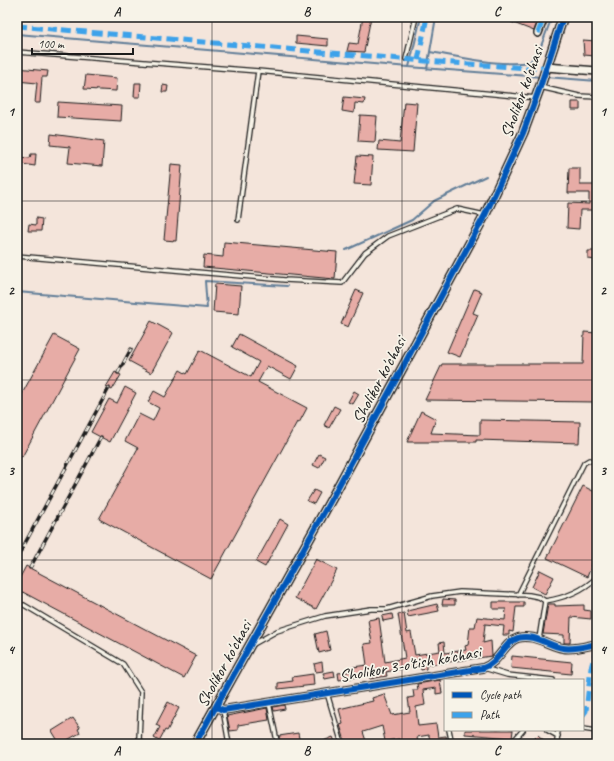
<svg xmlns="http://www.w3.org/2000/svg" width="614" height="761" font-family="Caveat,sans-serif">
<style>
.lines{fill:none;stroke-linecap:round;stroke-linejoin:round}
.stream{stroke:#627e98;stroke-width:2}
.building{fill:#e7aca6;stroke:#1c1c1c}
.service-casing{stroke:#1c1c1c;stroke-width:6}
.minor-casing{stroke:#1c1c1c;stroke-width:10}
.tertiary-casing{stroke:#1c1c1c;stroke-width:11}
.service{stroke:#f7f3e8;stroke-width:3.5}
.minor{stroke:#f7f3e8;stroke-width:7}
.tertiary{stroke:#f7f3e8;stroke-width:8}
.rail-casing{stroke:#1c1c1c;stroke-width:3.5}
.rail{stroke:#f7f3e8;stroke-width:2;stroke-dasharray:6;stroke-linecap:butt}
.quiet{stroke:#3da2ea;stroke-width:5;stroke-dasharray:10 5;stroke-linecap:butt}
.cycleway-casing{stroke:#f7f3e8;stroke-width:8}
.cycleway{stroke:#0057b8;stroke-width:6}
.grid{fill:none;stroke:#1c1c1c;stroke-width:1;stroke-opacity:0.55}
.labels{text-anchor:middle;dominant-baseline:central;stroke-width:3.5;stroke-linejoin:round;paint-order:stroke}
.street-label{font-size:17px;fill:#1c1c1c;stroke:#f7f3e8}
.neatline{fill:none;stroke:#1c1c1c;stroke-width:1.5}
.grid-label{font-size:13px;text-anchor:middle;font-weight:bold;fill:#1c1c1c}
</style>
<rect width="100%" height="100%" fill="#f4e5db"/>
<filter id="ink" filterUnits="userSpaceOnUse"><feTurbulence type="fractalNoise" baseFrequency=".025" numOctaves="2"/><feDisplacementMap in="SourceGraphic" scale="8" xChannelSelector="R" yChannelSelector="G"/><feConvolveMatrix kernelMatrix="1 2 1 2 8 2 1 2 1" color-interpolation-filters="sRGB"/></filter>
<g filter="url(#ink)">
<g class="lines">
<path class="stream" d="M17 34 409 67 542 77
M430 52C462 57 498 67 530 62L541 46 552 17
M409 67 421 17
M427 69 436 17
M546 77 597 81
M346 250 412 220 434 201 486 176
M17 292 207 308 205 281 287 286"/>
</g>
<path class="building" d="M363 17H371L364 52 347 51 349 43 358 44Z
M513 17H539L534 31 511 22Z
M296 36 328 39V46L296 43Z
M583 40 596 41 595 56 584 55Z
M17 68 48 71 47 77H42L40 103H35L37 83 17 81Z
M86 75 117 78 116 91 84 89Z
M135 83H141L140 97H134Z
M163 85 168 86 167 92H162Z
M344 97 365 99 364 104 355 103 354 113 342 111Z
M58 102 122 106 121 121 57 117Z
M404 102 417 103 413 152 378 150 379 141 400 143Z
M572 102H580V110H572Z
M360 115 377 116 375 142 358 141Z
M51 134 104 141 102 166 68 163 70 147 50 145Z
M31 154H36L35 166 22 164 21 176H17V157L30 158Z
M357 156 373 157 371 185 354 184Z
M171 164 182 165 176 241 164 240Z
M569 168H580V185H597V210H580L579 229 567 228 568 203 589 204V193H568Z
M36 218 42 219 41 231H28L29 224 36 225Z
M224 242 337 252 335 279 203 267 204 255 223 257Z
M588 251H596V260L588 259Z
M215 284 241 286 239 314 213 312Z
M474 289 482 292 473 313 478 315 460 357 447 352Z
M356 290 363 293 348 327 341 324Z
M151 321 173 333 151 373 129 361Z
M584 332 597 333V402L425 400 442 364H583Z
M239 334 298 366 291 379 267 366 258 382 307 408 299 423 297 422 211 579 99 519 138 448 125 441 139 414 153 421 159 408 148 402 154 391 165 397 180 370 187 374 200 350 251 377 259 362 232 347Z
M54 335 80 349 22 457 17 454V403Z
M115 372 121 375 112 390 106 387Z
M125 387 136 393 110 442 91 432 109 399 117 403Z
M354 391 359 394 353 404 348 402Z
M334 406 340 409 329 428 324 425Z
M421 411 436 419 431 433 480 435V420L580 422 579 443 476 440V442H407Z
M319 454 325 457 319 468 313 465Z
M583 486 597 493V552L587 577 547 558Z
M314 490 320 493 314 504 307 501Z
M280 519 288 524 265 567 256 562Z
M316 559 337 570 316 609 295 598Z
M26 566 196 656 184 678 17 589V583Z
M540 570 554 577 545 594 532 587Z
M443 599 455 600V605H442Z
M493 602H524V607H516L513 632 509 631V635H503L504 626 485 624 483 643 491 641 492 656 426 665V669L421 670 420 666 400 669 386 672 387 676 370 679 369 675 339 680 338 673 354 671 353 667 367 665 364 644 372 643 368 620 379 618 385 662 405 658 398 614 404 613 407 633 411 632 415 655 440 651 439 643 444 642 445 653 466 650 465 646 468 645 470 627H475L477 617 505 620 506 609H493Z
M437 604 439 611 408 617 407 611Z
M548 604H555V606L584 605V610L591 611V619L571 617 570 643H564V635L543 634Z
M392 614 393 619 383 621 382 616Z
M326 631 330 650 319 653 315 634Z
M512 656 572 662 571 674 511 668Z
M322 662 323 671 316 672 314 664Z
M334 671 335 677 325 679 323 673Z
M313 674 314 685 278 689V683L293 681 292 677Z
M440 680 442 693 436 694V688L423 690 425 705 416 707 418 726 436 724 438 737 446 736 447 744H430L429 735 417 737 418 744H400L399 739 385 741 382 726 363 732 367 744H346L340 725 343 724 339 709 373 701 372 698 384 694 392 715 410 712 408 698 414 697 413 690H418L417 684Z
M168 702 179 708 167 731 165 730 159 741 154 738 160 727 156 725Z
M284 705 285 709 274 711 273 707Z
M267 708 269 720 238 725V730L230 731 227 716Z
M73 718 80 728 78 729 80 733 60 744 52 731Z
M465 730H513L512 738 465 734Z
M298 733 300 744H279V736Z
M538 735 548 744H529Z
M333 737 336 744H316Z"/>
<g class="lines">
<g class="service-casing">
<path id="service" d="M17 52 258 71 536 98
M406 59 416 17
M540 87 579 96 597 97
M238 220 258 71
M17 256 285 280 342 283 365 253 388 236 457 209 485 215
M518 595 584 463 589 460 597 463
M24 605 123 664 141 692 139 739 143 744
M539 639 545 601C564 598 583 591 597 577
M252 645 277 631 325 616 371 609H387L432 596 460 592 529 595 539 597 545 601
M484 668 507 675 553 680
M327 693 342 744
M269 703 277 741
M223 710 229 744
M583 729 597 731
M449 730 452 744
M547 730 558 736
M558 730 557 741 560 744
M511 744 523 730"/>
</g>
<g class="minor-casing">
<path id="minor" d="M538 33 544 17
M546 67 597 71
M216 707 223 710 483 668C500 662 504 642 518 638 533 633 549 646 563 648 574 650 586 646 597 644"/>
</g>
<g class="tertiary-casing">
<path id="tertiary" d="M195 744 332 498 485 215 523 133 540 87 563 17"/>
</g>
<use href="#service" class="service"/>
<use href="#minor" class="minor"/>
<use href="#tertiary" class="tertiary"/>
<g class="rail-casing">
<path id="rail" d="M118 373 131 349
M17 558 109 388
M30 568 101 437
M17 593 19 590"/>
</g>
<use href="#rail" class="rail"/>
<path class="quiet" d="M17 26 425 61 527 68 546 67
M538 33 544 17
M418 60 427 17
M583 715 586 711 591 668 597 647"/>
<g class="cycleway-casing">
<path id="cycleway" d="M216 707 223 710 483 668C500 662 504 642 518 638 533 633 549 646 563 648 574 650 586 646 597 644
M195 744 332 498 485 215 523 133 540 87 563 17"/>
</g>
<use href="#cycleway" class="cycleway"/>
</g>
</g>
<path class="grid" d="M212 17V744M402 17V744M17 201H597M17 380H597M17 560H597"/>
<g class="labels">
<g class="street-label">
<text transform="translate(522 92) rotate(-70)">Sholikor ko'chasi</text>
<text transform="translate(379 380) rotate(-62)">Sholikor ko'chasi</text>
<text transform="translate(224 664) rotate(-61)">Sholikor ko'chasi</text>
<text transform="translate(410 664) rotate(-10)">Sholikor 3-o'tish ko'chasi</text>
</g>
</g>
<rect width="614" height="761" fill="none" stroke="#f7f3e8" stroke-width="44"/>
<rect x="444" y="679" width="140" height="52" fill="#f7f3e8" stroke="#9f9d96"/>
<rect x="452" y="692" width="20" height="6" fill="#0057b8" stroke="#9f9d96"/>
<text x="480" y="699" font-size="12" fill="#1c1c1c">Cycle path</text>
<rect x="452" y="712" width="20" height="6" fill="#3da2ea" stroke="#9f9d96"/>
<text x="480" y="719" font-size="12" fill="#1c1c1c">Path</text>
<path d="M32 48v6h101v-6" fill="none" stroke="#1c1c1c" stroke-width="2"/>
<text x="38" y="48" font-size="12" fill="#1c1c1c" stroke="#f7f3e8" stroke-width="3" paint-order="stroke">100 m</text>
<rect x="22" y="22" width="570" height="717" class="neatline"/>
<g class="grid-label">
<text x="117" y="16">A</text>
<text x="307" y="16">B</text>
<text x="497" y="16">C</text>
<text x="11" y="116">1</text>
<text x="603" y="116">1</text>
<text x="11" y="295">2</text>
<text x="603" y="295">2</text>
<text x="11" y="475">3</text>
<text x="603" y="475">3</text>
<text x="11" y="654">4</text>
<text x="603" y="654">4</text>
<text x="117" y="755">A</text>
<text x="307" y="755">B</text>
<text x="497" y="755">C</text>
</g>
</svg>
